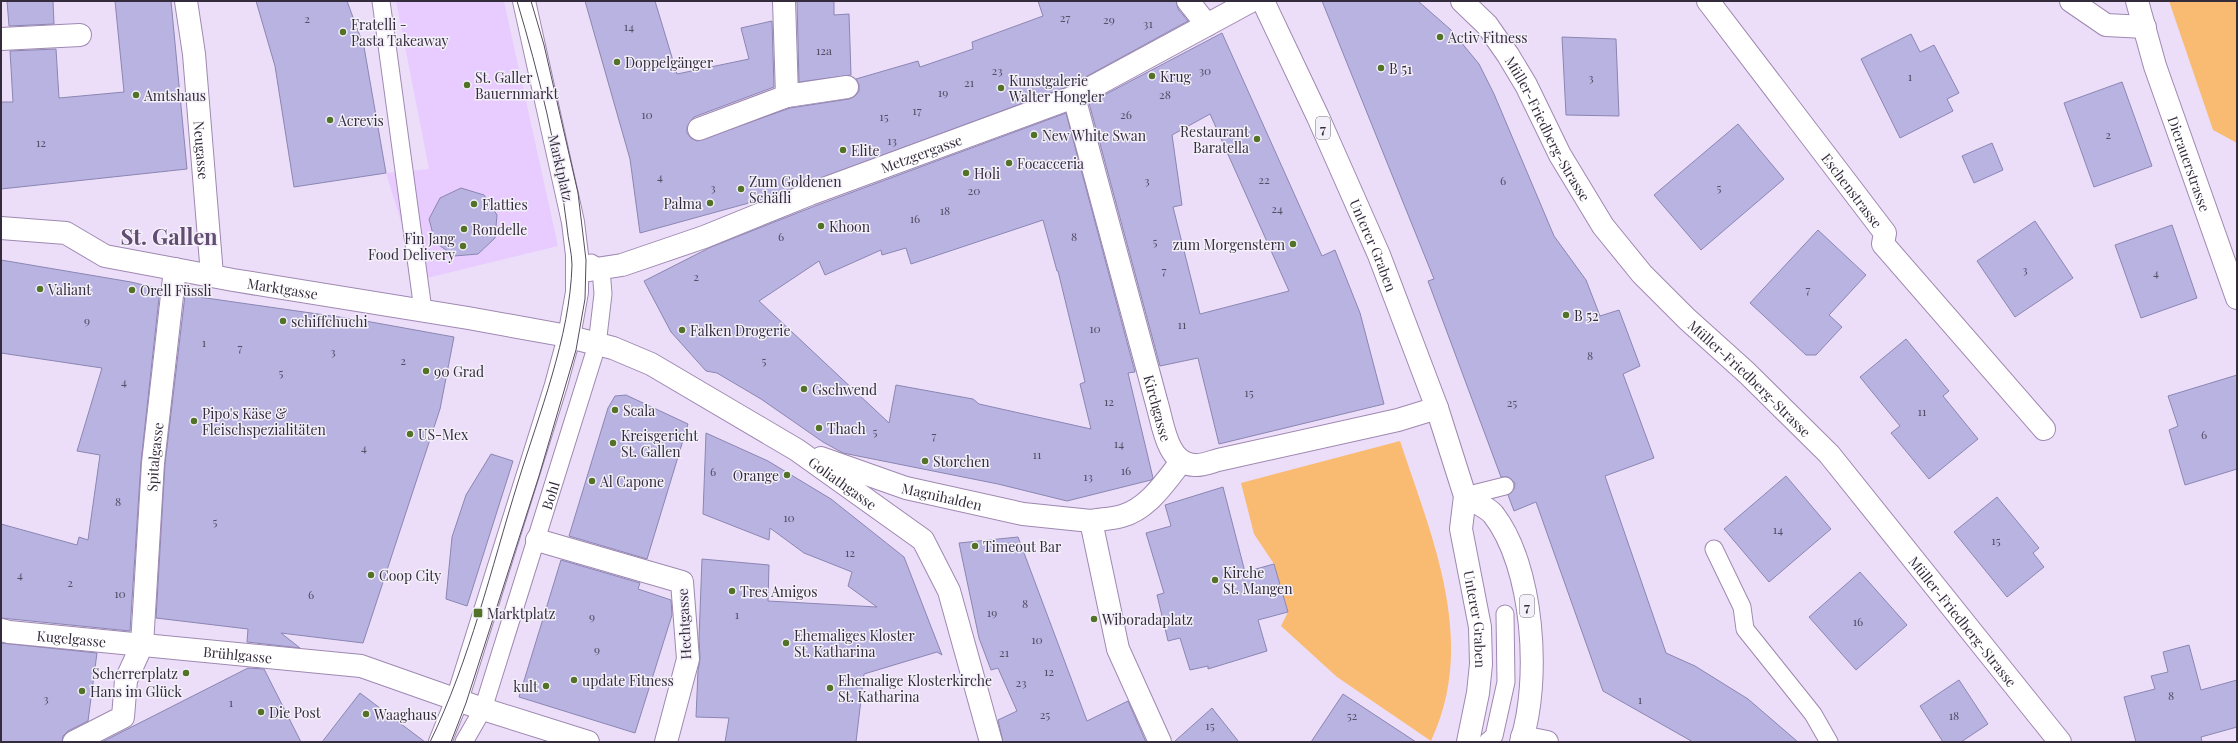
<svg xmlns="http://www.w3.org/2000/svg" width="2238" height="743" font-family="'Playfair Display',serif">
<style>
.built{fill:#e8ccff}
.green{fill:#f9bb72}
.building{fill:#b8b3e1;stroke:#8b86b2;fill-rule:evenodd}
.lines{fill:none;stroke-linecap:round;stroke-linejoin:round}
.lane-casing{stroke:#9f88b1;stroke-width:19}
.street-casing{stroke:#9f88b1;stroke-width:24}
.secondary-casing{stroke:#9f88b1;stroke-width:24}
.primary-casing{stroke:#9f88b1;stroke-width:24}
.lane{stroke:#fff;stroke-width:17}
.street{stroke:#fff;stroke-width:22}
.secondary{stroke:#fff;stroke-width:22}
.primary{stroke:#fff;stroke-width:22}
.tram{stroke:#564c5f;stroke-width:1}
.poi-dot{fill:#527228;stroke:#f4f0f9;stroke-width:1.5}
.labels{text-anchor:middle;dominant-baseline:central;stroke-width:3;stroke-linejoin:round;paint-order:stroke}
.number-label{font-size:12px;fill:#554d65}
.shield{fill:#f4f0f9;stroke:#6e6675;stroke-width:1}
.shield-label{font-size:13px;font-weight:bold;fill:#342b3c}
.poi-label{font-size:14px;fill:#342b3c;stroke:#f4f0f9;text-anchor:start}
.street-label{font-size:14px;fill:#342b3c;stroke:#f4f0f9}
.town-label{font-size:22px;font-weight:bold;fill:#624d72;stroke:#f4f0f9}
</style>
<rect width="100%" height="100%" fill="#ecdef9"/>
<path class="built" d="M396 1H504L558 246 419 280 386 173 429 169Z"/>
<path class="green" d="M2169 1H2237V143L2213 130Z
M1400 441C1432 538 1478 641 1431 741L1337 677 1281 626 1288 612 1274 564 1254 534 1241 483Z"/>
<path class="building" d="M7 1H53L54 24 9 26Z
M115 1H171L187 169 1 189V102H13L10 51 56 49 59 98 124 92Z
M256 1H347L364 47 386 173 294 187 275 66Z
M585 1H655L677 74 749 59 741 28 772 21 774 87 694 117 687 127V133L691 138 697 141 790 108 849 99 855 96 859 91V85L856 79 918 61 920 67 973 49 972 42 1043 16 1038 1H1176L1178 9 1188 21 1069 86 767 198 640 233 630 159Z
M797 1H834V15L849 14 851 75 799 82Z
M1322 1H1418L1451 30 1479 64 1494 94 1554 236 1586 280 1600 316 1619 310 1640 366 1623 374 1654 458 1605 476 1666 653 1695 666 1748 699 1798 742H1693L1603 691 1536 502 1514 511 1508 495 1514 489 1515 483 1508 477H1501L1428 281 1434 279Z
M1222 33 1322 256 1335 250 1360 313 1384 404 1219 444 1198 358 1160 366 1089 103ZM1210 114 1289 291 1200 314 1173 207 1182 205 1172 135Z
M1911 34 1920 52 1934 45 1959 93 1947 99 1953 111 1900 138 1861 59Z
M1562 37 1616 39 1619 116 1566 115Z
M2122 82 2152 166 2094 187 2064 103Z
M1066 113 1135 372 1128 373 1153 478 1151 480 1067 501 998 484 843 453 823 442 761 399 717 373 706 371 671 332 644 281 711 247 815 206ZM1043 220 1057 271H1058L1085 382 1080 384 1091 429 979 404 973 399 896 385 889 423 759 301 819 261 825 275 881 250 882 255 906 248 911 264Z
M1738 124 1784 179 1701 250 1654 195Z
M1992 143 2003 170 1974 183 1962 156Z
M461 188 484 195 497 215 495 238 478 254 454 256 435 242 429 219 440 198Z
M2035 221 2073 278 2015 317 1977 261Z
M2172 225 2197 298 2141 318 2115 245Z
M1818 230 1866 275 1829 315 1842 327 1816 355H1806L1750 303Z
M1 260 131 282 160 289 141 462 130 631 1 618V524L77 545 79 537 88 540 100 455 77 451 102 368 1 353Z
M185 295 360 320 454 337 440 409 363 643 281 633 300 648 247 642 248 629 156 618 165 464Z
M1906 339 1949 391 1943 396 1978 439 1929 479 1891 433 1900 426 1860 377Z
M2237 375V469L2185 485 2169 430 2178 426 2168 396Z
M626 395 688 424 647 559 569 536 608 408 615 396Z
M706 433 768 461 831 499 904 557 942 655 937 652 864 674 856 742H725L729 718 696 717 698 671 700 658 699 639 702 559 769 565 768 601 877 607 848 586 852 572 804 553 770 528 769 540 703 514Z
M491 454 513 461 467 606 446 599 452 537 466 495Z
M1786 476 1831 529 1769 582 1724 529Z
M1223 487 1245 572 1274 564 1288 612 1258 620 1267 651 1208 669V666L1190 670 1180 638 1168 641 1157 595 1164 593 1146 533 1171 526 1165 505Z
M1997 497 2039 548 2033 553 2044 567 2007 597 1954 532Z
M1018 537 1087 721 1128 701 1146 742H1003L998 720 1017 711 998 668 991 670 979 638 959 543Z
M561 560 640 583 638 589 671 600 672 615 635 733 519 697Z
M1860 572 1907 625 1856 670 1809 617Z
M1 643 97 653 88 721 68 731 63 736 62 742H1Z
M2189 645 2201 690 2237 680V727L2201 737 2202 742H2136L2124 697 2155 689 2151 676 2168 672 2163 652Z
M248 668 264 669 301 742H102Z
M1959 680 1988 724 1961 742H1943L1920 706Z
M360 693 425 742H322Z
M1343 694 1416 742H1311Z
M1212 708 1239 742H1174Z"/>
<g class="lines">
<g class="lane-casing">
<g id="lane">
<path d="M381 1 423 310"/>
<path d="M1465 496 1505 486"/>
<path d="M1714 549 1742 607 1745 629 1813 714 1829 742"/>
<path id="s1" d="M464 742 483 709 597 345 603 294 601 269 591 263"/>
<path d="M1487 742 1494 736 1506 682 1505 614"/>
</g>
</g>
<g class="street-casing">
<g id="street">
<path id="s2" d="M186 1 194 54 212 275"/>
<path d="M784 1 787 96 847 87"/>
<path d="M1188 1 1207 25"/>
<path id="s3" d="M1708 1 1885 233 1883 244 2044 429"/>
<path d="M2071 1 2106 25 2145 27"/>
<path id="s4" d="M2137 1 2155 66 2237 298"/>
<path d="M1 39 80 35"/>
<path id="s5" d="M1074 97 1157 404C1163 424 1167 464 1194 465 1202 466 1211 462 1218 460L1398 420 1437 408"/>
<path d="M699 129 787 96"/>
<path id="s6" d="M1 228 66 233 105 256 233 280 468 318 562 335 613 348 651 364 797 450 923 540 949 591 991 742"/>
<path id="s7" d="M577 272 622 265 704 237 810 194 1074 97 1251 1"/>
<path id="s8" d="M821 458 906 488 1023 514 1091 521 1118 649 1160 742"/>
<path d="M1091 521C1101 519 1112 519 1122 516 1148 509 1166 481 1181 462"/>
<path d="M537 540 682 582 688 659 666 742"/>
<path id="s9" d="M1 630 9 632 361 666 483 709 588 742"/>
<path d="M1522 737 1547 742"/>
<path id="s10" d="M74 742 123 717 126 680 142 645 153 463 175 269"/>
<path d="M440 742 457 700 556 385 569 337 577 292V255L573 222 524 1"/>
</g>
</g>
<g class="secondary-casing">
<g id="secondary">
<path id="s11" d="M1462 1 1487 25 1508 55 1526 85 1560 155 1603 226 1642 274 1687 319 1747 373 1829 454 2060 742"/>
</g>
</g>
<g class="primary-casing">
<g id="primary">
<path id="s12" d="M1263 1 1318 117 1379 255 1437 408 1465 496 1461 529 1480 627 1481 664 1478 693 1468 742"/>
<path d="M1465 496C1473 501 1487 507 1493 514 1534 566 1541 681 1521 742"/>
</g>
</g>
<use href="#lane" class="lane"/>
<use href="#street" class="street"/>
<use href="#secondary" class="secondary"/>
<use href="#primary" class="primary"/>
<path class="tram" d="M430 742C470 660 491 569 518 482 539 414 570 337 572 265 572 253 568 240 567 227 558 151 539 75 517 1
M451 742 466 703 539 476 576 350 585 299 586 260 578 193 544 45 531 1"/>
</g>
<g class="poi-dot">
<circle cx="343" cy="32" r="4"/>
<circle cx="1440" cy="37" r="4"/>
<circle cx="617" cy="62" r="4"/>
<circle cx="1381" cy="68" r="4"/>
<circle cx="1152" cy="76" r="4"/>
<circle cx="467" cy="85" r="4"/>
<circle cx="1001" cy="88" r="4"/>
<circle cx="136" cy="95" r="4"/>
<circle cx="330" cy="120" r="4"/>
<circle cx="1034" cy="135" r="4"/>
<circle cx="1257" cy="139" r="4"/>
<circle cx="843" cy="150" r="4"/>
<circle cx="1009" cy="163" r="4"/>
<circle cx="966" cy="173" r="4"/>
<circle cx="741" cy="189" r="4"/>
<circle cx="710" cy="203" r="4"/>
<circle cx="474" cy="204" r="4"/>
<circle cx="821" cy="226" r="4"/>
<circle cx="464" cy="229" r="4"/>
<circle cx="1293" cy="244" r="4"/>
<circle cx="463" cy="246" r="4"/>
<circle cx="40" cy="289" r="4"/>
<circle cx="132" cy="290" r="4"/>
<circle cx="1566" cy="315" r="4"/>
<circle cx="283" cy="321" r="4"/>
<circle cx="682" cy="330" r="4"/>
<circle cx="426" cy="371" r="4"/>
<circle cx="804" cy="389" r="4"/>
<circle cx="615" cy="410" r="4"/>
<circle cx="194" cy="421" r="4"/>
<circle cx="819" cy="428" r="4"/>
<circle cx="410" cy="434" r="4"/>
<circle cx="613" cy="443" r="4"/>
<circle cx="925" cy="461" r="4"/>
<circle cx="787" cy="475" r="4"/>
<circle cx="592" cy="481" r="4"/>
<circle cx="975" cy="546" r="4"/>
<circle cx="371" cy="575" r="4"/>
<circle cx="1215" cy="580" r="4"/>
<circle cx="732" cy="591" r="4"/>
<rect x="473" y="608" width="10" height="10" rx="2"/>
<circle cx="1094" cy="619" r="4"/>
<circle cx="786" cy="643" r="4"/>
<circle cx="186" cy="673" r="4"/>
<circle cx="574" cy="680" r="4"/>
<circle cx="546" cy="686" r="4"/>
<circle cx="830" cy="688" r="4"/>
<circle cx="82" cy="691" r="4"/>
<circle cx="261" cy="712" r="4"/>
<circle cx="366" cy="714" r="4"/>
</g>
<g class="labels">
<g class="number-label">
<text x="1065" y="17">27</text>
<text x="307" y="18">2</text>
<text x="1109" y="19">29</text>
<text x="1148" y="23">31</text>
<text x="629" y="26">14</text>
<text x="824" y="50">12a</text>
<text x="997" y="70">23</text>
<text x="1205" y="70">30</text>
<text x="1910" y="76">1</text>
<text x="1591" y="77">3</text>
<text x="969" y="82">21</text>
<text x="943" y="92">19</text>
<text x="1165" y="94">28</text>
<text x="917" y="110">17</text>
<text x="647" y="114">10</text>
<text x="1126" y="114">26</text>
<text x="884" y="116">15</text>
<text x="2108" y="134">2</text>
<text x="892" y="140">13</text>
<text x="41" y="142">12</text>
<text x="660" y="176">4</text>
<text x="1264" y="179">22</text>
<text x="1147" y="180">3</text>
<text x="1503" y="180">6</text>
<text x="713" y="187">3</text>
<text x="1719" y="187">5</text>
<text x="974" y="190">20</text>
<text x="1277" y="208">24</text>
<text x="945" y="210">18</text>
<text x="915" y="218">16</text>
<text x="781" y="236">6</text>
<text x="1074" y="236">8</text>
<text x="1155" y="241">5</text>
<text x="2025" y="269">3</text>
<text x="1164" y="270">7</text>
<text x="2156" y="272">4</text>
<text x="696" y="276">2</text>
<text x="1808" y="289">7</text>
<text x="87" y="320">9</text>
<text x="1182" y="324">11</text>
<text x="1095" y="328">10</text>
<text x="204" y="342">1</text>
<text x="240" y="347">7</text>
<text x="333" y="351">3</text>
<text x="1590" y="355">8</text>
<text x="403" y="360">2</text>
<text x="764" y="360">5</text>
<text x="281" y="372">5</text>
<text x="124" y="381">4</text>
<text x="1249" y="392">15</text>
<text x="1109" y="401">12</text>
<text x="1512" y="402">25</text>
<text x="1922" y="411">11</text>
<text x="875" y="431">5</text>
<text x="2204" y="434">6</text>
<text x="934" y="435">7</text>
<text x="1119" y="443">14</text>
<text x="364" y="447">4</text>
<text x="1037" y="454">11</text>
<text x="1126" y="470">16</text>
<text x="713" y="471">6</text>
<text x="1088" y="476">13</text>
<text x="118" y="501">8</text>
<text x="789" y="517">10</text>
<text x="215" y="521">5</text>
<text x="1778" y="529">14</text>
<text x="1996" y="540">15</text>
<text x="850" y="552">12</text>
<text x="20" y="574">4</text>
<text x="70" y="582">2</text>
<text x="120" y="593">10</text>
<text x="311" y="594">6</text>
<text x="1025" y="603">8</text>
<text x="992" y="612">19</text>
<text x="737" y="614">1</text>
<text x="592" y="616">9</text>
<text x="1858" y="621">16</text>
<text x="1037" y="639">10</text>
<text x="597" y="649">9</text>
<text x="1004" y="652">21</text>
<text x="1049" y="671">12</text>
<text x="1021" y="682">23</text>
<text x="2171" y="695">8</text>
<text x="46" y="698">3</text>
<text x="1640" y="699">1</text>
<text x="231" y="702">1</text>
<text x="1045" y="714">25</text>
<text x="1352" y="715">52</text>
<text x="1954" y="715">18</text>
<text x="1210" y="725">15</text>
</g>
<g class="shield">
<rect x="1316" y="117" width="14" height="22" rx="3"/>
<rect x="1520" y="595" width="14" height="22" rx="3"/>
</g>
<g class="shield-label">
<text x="1323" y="128">7</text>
<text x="1527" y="606">7</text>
</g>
<g class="poi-label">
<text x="351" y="24">Fratelli -<tspan x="351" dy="16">Pasta Takeaway</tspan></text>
<text x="1448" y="37">Activ Fitness</text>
<text x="625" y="62">Doppelgänger</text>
<text x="1389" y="68">B 51</text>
<text x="1160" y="76">Krug</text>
<text x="475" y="77">St. Galler<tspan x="475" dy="16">Bauernmarkt</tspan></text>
<text x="1009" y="80">Kunstgalerie<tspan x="1009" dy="16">Walter Hongler</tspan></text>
<text x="144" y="95">Amtshaus</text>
<text x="338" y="120">Acrevis</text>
<text x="1249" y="131" text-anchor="end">Restaurant<tspan x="1249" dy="16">Baratella</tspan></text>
<text x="1042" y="135">New White Swan</text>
<text x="851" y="150">Elite</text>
<text x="1017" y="163">Focacceria</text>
<text x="974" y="173">Holi</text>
<text x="749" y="181">Zum Goldenen<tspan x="749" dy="16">Schäfli</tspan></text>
<text x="702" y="203" text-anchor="end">Palma</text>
<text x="482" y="204">Flatties</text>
<text x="829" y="226">Khoon</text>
<text x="472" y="229">Rondelle</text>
<text x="455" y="238" text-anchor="end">Fin Jang<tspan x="455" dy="16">Food Delivery</tspan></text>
<text x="1285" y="244" text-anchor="end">zum Morgenstern</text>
<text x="48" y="289">Valiant</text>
<text x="140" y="290">Orell Füssli</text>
<text x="1574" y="315">B 52</text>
<text x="291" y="321">schiffchuchi</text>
<text x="690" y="330">Falken Drogerie</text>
<text x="434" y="371">90 Grad</text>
<text x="812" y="389">Gschwend</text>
<text x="623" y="410">Scala</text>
<text x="202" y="413">Pipo's Käse &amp;<tspan x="202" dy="16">Fleischspezialitäten</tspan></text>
<text x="827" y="428">Thach</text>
<text x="418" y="434">US-Mex</text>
<text x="621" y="435">Kreisgericht<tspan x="621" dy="16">St. Gallen</tspan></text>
<text x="933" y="461">Storchen</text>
<text x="779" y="475" text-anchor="end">Orange</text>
<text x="600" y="481">Al Capone</text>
<text x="983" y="546">Timeout Bar</text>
<text x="1223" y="572">Kirche<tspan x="1223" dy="16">St. Mangen</tspan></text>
<text x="379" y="575">Coop City</text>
<text x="740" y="591">Tres Amigos</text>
<text x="487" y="613">Marktplatz</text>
<text x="1102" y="619">Wiboradaplatz</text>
<text x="794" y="635">Ehemaliges Kloster<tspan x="794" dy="16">St. Katharina</tspan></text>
<text x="178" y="673" text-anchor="end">Scherrerplatz</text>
<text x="582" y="680">update Fitness</text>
<text x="838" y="680">Ehemalige Klosterkirche<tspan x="838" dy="16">St. Katharina</tspan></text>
<text x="538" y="686" text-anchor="end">kult</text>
<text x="90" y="691">Hans im Glück</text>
<text x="269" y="712">Die Post</text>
<text x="374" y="714">Waaghaus</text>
</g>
<g class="street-label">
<text stroke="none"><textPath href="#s11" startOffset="155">Müller-Friedberg-Strasse</textPath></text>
<text stroke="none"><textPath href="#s2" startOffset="150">Neugasse</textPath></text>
<text stroke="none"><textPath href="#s7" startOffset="365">Metzgergasse</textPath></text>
<text stroke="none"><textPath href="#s4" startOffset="171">Dierauerstrasse</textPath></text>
<text transform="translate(561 168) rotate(77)">Marktplatz</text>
<text stroke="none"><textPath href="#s3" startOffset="238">Eschenstrasse</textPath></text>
<text stroke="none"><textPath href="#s12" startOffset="268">Unterer Graben</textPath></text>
<text stroke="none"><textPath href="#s6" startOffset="291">Marktgasse</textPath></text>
<text stroke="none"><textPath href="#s11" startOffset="479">Müller-Friedberg-Strasse</textPath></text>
<text stroke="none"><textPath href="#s5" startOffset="322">Kirchgasse</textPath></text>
<text stroke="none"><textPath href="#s10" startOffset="319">Spitalgasse</textPath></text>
<text stroke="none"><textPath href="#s6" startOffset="894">Goliathgasse</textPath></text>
<text stroke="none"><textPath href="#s8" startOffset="127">Magnihalden</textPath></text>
<text stroke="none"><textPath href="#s1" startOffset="262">Bohl</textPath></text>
<text stroke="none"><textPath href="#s12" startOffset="660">Unterer Graben</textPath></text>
<text stroke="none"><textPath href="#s11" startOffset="803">Müller-Friedberg-Strasse</textPath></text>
<text transform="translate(684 624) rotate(-93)">Hechtgasse</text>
<text stroke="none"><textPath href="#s9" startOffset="71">Kugelgasse</textPath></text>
<text stroke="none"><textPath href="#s9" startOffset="238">Brühlgasse</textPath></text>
</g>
<g class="town-label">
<text x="169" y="236">St. Gallen</text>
</g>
</g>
<rect width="2238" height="743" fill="none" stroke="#342b3c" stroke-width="4"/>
</svg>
